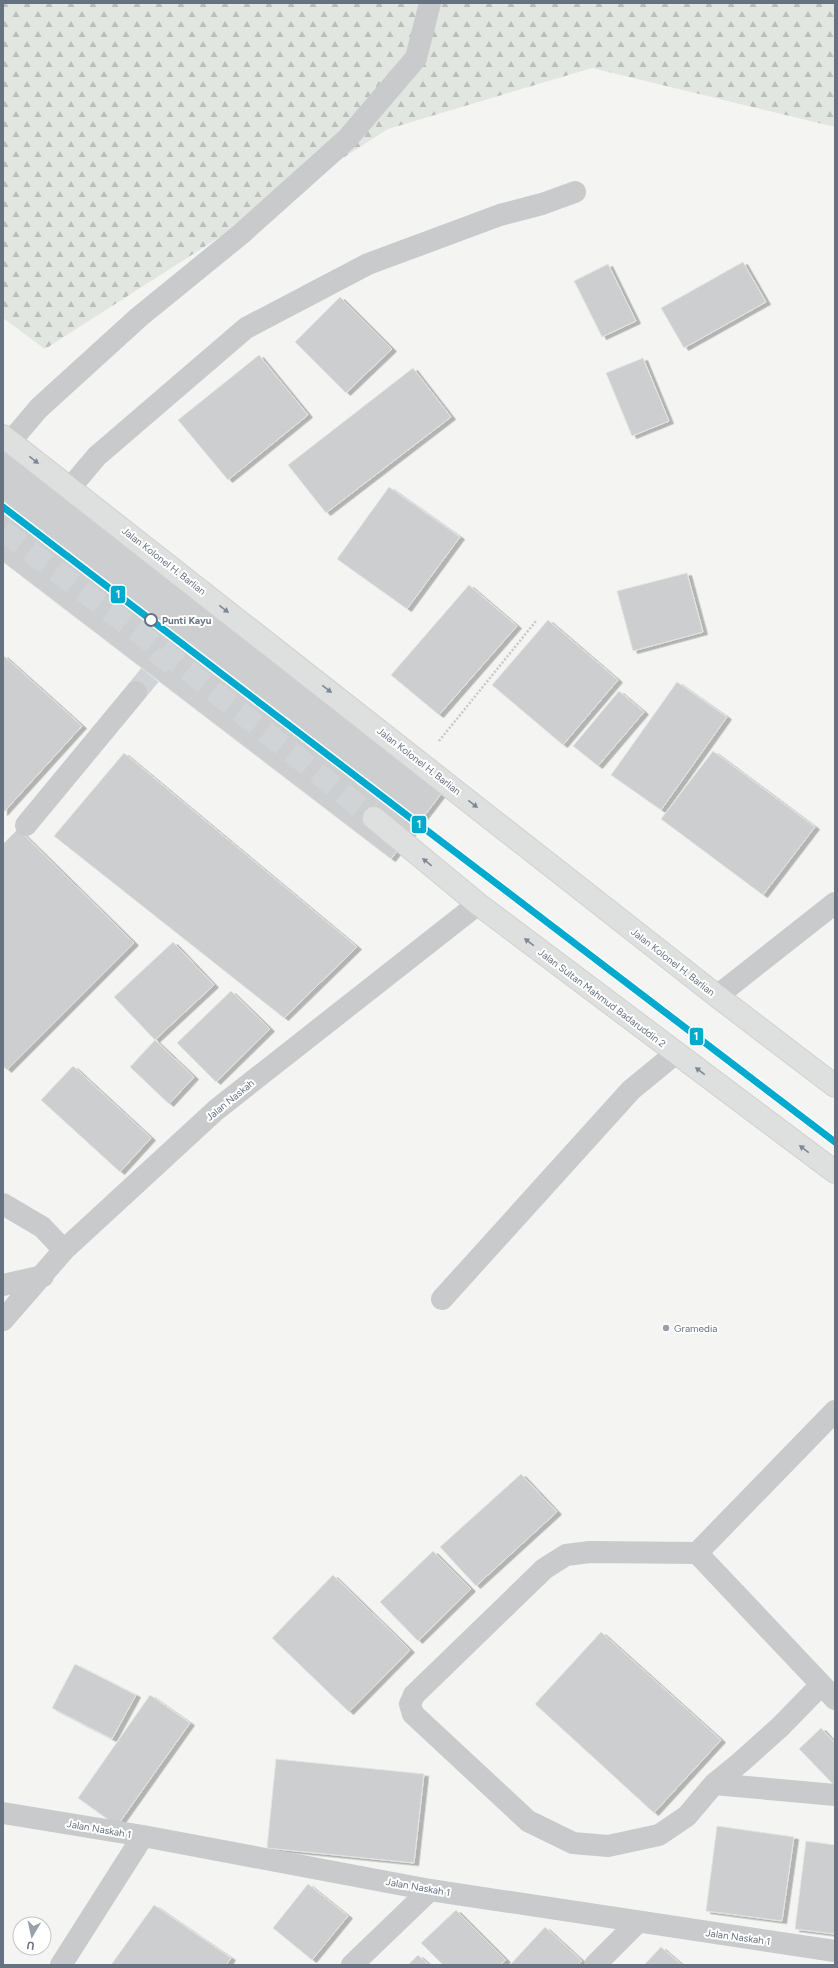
<svg xmlns="http://www.w3.org/2000/svg" width="838" height="1968" font-family="Figtree,sans-serif">
<style>
.forest{fill:url(#forest-firs)}
.building{fill:#cccecf;stroke:#e4e4e3;filter:url(#shadow)}
.lines{fill:none;stroke-linecap:round;stroke-linejoin:round}
.minor-tunnel{stroke:#d0d4d6;stroke-width:22;stroke-dasharray:22 11;stroke-linecap:butt}
.highway-tunnel{stroke:#d0d4d6;stroke-width:22;stroke-dasharray:22 11;stroke-linecap:butt}
.highway-casing{stroke:#d1d1d1;stroke-width:24}
.path{stroke:#c7c8c8;stroke-width:2.5;stroke-dasharray:2 2;stroke-linecap:butt}
.minor{stroke:#c9cacb;stroke-width:22}
.highway{stroke:#dedfdf;stroke-width:22}
.rail-1-casing{stroke:#fff;stroke-width:10}
.rail-1{stroke:#00a9ce;stroke-width:7}
.oneway{fill:#7e8894}
.stop-dot{fill:#fff;stroke:#667281;stroke-width:2}
.poi-dot{fill:#98a0a9;stroke:#fff;stroke-width:1.5}
.labels{text-anchor:middle;dominant-baseline:central;stroke-width:4;stroke-linejoin:round;paint-order:stroke}
.street-label{font-size:10px;fill:#667281;stroke:#fff}
.stop-label{font-size:10px;font-weight:bold;fill:#667281;stroke:#fff;text-anchor:start}
.poi-label{font-size:10px;fill:#667281;stroke:#fff;text-anchor:start}
.line-badge{stroke:#fff;stroke-width:1.5}
.badge-label{font-size:11px;text-anchor:middle;font-weight:bold;fill:#fff}
</style>
<defs>
<pattern id="forest-firs" width="22" height="20" patternUnits="userSpaceOnUse"><rect width="22" height="20" fill="#e2e6e1"/><path d="M5 1l3.5 6h-7zM16 11l3.5 6h-7z" fill="#bbbfbc"/></pattern>
<filter id="shadow"><feDropShadow dx="4.5" dy="2.5" stdDeviation="0" flood-color="#0004"/></filter>
</defs>
<rect width="100%" height="100%" fill="#f4f4f3"/>
<path class="forest" d="M3 3H835V127L592 68 388 129 45 349 3 318Z"/>
<path class="building" d="M743 262 766 302 684 348 661 308Z
M608 264 636 321 602 337 574 281Z
M340 297 392 349 346 393 295 342Z
M259 355 308 415 228 480 178 420Z
M643 358 669 421 632 436 606 373Z
M413 368 451 417 326 513 288 465Z
M3 445 448 785 391 859 3 562Z
M389 487 460 537 407 609 337 559Z
M687 573 703 632 633 651 617 591Z
M469 585 517 626 439 715 391 675Z
M548 620 618 680 563 745 492 685Z
M3 655 82 726 3 813Z
M677 682 727 717 661 810 611 775Z
M619 691 644 712 598 766 573 746Z
M713 751 815 827 763 895 661 819Z
M124 753 357 947 284 1018 54 836Z
M18 829 134 943 7 1070 3 1066V844Z
M173 942 214 985 155 1040 114 997Z
M231 991 270 1029 216 1082 177 1043Z
M155 1040 194 1077 169 1104 130 1067Z
M73 1066 151 1138 120 1172 41 1100Z
M521 1474 557 1512 476 1586 440 1547Z
M433 1551 471 1589 418 1641 380 1602Z
M333 1575 410 1650 349 1712 272 1638Z
M601 1632 721 1740 654 1813 535 1704Z
M75 1664 136 1695 112 1739 52 1708Z
M150 1695 190 1723 117 1826 78 1798Z
M821 1728 835 1743V1786L799 1749Z
M276 1759 424 1774 414 1863 267 1848Z
M717 1826 794 1837 782 1921 706 1911Z
M806 1841 835 1845V1934L795 1929Z
M308 1884 348 1916 312 1960 273 1928Z
M154 1905 231 1958 226 1965H111Z
M456 1910 506 1960 500 1965H443L421 1943Z
M545 1927 582 1961 578 1965H510Z
M661 1947 682 1965H644Z
M418 1955 429 1965H408Z"/>
<g class="lines">
<path class="minor-tunnel" d="M136 692 167 654"/>
<path class="highway-tunnel" d="M3 531 167 654 374 818"/>
<g class="highway-casing">
<path id="highway" d="M3 436 717 996 835 1086
M374 818 478 904 835 1172"/>
</g>
<path class="path" d="M439 741 536 621"/>
<path class="minor" d="M11 441 39 408 139 317 241 234 347 139 416 58 430 3
M70 488 97 456 246 328 368 264 500 215 542 204 575 192
M26 825 136 692
M717 996 835 903
M3 1204 42 1227 64 1250
M3 1285 43 1276
M442 1299 631 1090 676 1053
M3 1320 64 1250 216 1110 478 904
M697 1553 835 1699
M820 1686 780 1727 741 1762 714 1784 687 1816 659 1835 608 1846 573 1843 528 1821 413 1714 410 1704 414 1695 544 1569 566 1555 590 1552 697 1553 835 1411
M714 1784 835 1795
M3 1813 143 1836 430 1890 835 1951
M61 1965 143 1836
M352 1965 430 1890
M595 1965 638 1922"/>
<use href="#highway" class="highway"/>
<g class="rail-1-casing">
<path id="rail-1" d="M3 507 835 1142"/>
</g>
<use href="#rail-1" class="rail-1"/>
</g>
<defs><path id="oneway-solid" d="M-6-.8H1V-3.2L6.5 0L1 3.2V.8H-6Z"/></defs>
<g class="oneway">
<use href="#oneway-solid" transform="translate(34 460) rotate(38)"/>
<use href="#oneway-solid" transform="translate(224 609) rotate(38)"/>
<use href="#oneway-solid" transform="translate(327 689) rotate(38)"/>
<use href="#oneway-solid" transform="translate(473 804) rotate(38)"/>
<use href="#oneway-solid" transform="translate(427 862) rotate(-141)"/>
<use href="#oneway-solid" transform="translate(529 942) rotate(-143)"/>
<use href="#oneway-solid" transform="translate(700 1071) rotate(-143)"/>
<use href="#oneway-solid" transform="translate(804 1149) rotate(-143)"/>
</g>
<circle class="stop-dot" cx="151" cy="620" r="6"/>
<circle class="poi-dot" cx="666" cy="1328" r="4"/>
<g class="labels">
<g class="street-label">
<text transform="translate(164 561) rotate(38)">Jalan Kolonel H. Barlian</text>
<text transform="translate(419 761) rotate(38)">Jalan Kolonel H. Barlian</text>
<text transform="translate(673 962) rotate(38)">Jalan Kolonel H. Barlian</text>
<text transform="translate(602 998) rotate(37)">Jalan Sultan Mahmud Badaruddin 2</text>
<text transform="translate(230 1100) rotate(-39)">Jalan Naskah</text>
<text transform="translate(99 1829) rotate(10)">Jalan Naskah 1</text>
<text transform="translate(418 1887) rotate(10)">Jalan Naskah 1</text>
<text transform="translate(738 1937) rotate(8)">Jalan Naskah 1</text>
</g>
<g class="stop-label">
<text x="162" y="620">Punti Kayu</text>
</g>
<g class="poi-label">
<text x="674" y="1328">Gramedia</text>
</g>
</g>
<g class="line-badge">
<rect x="110" y="585" width="16" height="19" rx="4" fill="#00a9ce"/>
<rect x="411" y="815" width="16" height="19" rx="4" fill="#00a9ce"/>
<rect x="689" y="1027" width="15" height="19" rx="4" fill="#00a9ce"/>
</g>
<g class="badge-label">
<text x="118" y="598">1</text>
<text x="419" y="828">1</text>
<text x="696" y="1040">1</text>
</g>
<rect width="838" height="1968" fill="none" stroke="#667281" stroke-width="8"/>
<g transform="translate(32 1936) rotate(189)"><circle r="19" fill="#ffffff" stroke="#c2c7cd"/>
<path d="M0-3L7 15L0 10L-7 15Z" fill="#98a0a9"/>
<text y="-6" font-size="11" font-weight="bold" text-anchor="middle" fill="#667281">U</text>
</g>
</svg>
